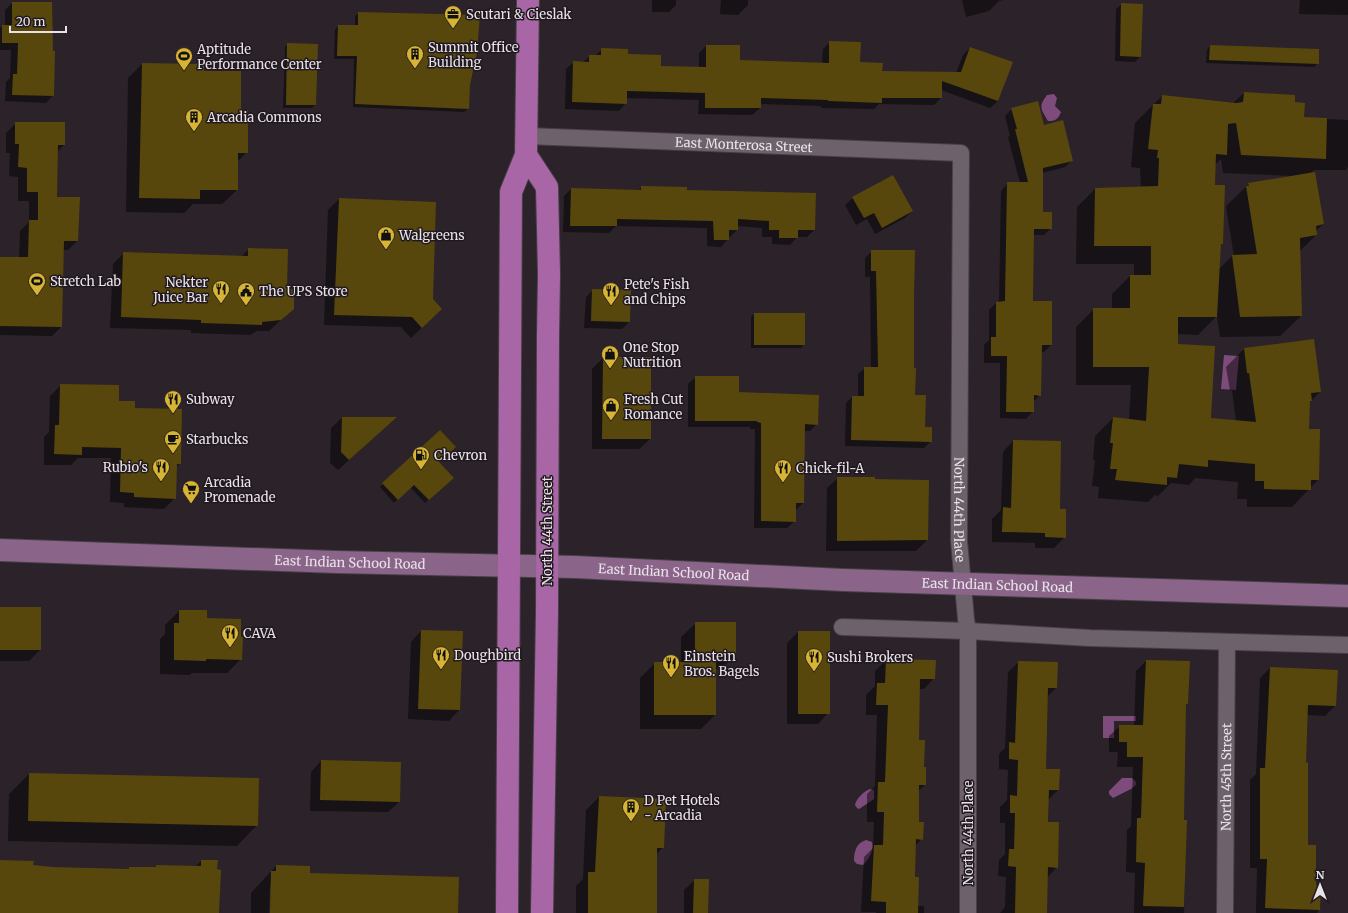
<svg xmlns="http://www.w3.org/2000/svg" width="1348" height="913" font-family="Merriweather,serif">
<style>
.water{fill:#7e4c7b}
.shadow{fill:#0007;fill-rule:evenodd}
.building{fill:#57470c}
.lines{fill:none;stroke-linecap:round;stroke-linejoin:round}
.street-casing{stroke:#463f45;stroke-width:18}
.secondary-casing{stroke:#463f45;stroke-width:24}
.primary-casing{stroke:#463f45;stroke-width:24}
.street{stroke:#6d626c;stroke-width:16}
.secondary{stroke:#8a6489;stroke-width:22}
.primary{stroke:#a866a6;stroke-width:22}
.labels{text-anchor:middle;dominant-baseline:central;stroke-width:3;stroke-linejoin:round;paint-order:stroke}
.poi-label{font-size:13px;fill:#e8e2e8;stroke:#211920;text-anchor:start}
.street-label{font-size:13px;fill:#e8e2e8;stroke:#211920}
</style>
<rect width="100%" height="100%" fill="#2b222a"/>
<path class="water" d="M1054 94 1057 98 1055 106 1061 112C1058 120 1055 121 1048 121 1041 109 1038 107 1047 95Z
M1224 355 1239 356 1236 390 1221 389Z
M1103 716H1136V721H1114V738H1103Z
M1122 778H1132L1136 782V785L1131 789 1113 798 1109 794V791Z
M870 789 874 790V799L859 809 857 808 855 805C856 799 864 791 870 789Z
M866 840 872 842C874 851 869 859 863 865L857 864 854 861C854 852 856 843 866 840Z"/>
<path class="shadow" d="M652 0H676V5L669 12H652Z
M721 0H748V5L738 15 720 14Z
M962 0H1003L999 1 989 11 966 17Z
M1300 0H1348V15L1299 14Z
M12 3H51L53 95 46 103 5 101 6 82 10 78 11 50H0V28L2 26H5V10Z
M1122 4 1140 57 1135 62 1115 61 1116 9Z
M359 13 469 85 468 109 464 112 353 107 354 59H334L335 30 338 26H355V16Z
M830 42 859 63 881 72 956 73 963 55 970 48 998 101 990 108 941 90V98L934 105 879 104 874 109 821 108V106L760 104V108L752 115 698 114 699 100 626 98V103L619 111 565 109 566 69 574 62H583L590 56H595L602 49 627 55 660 67 699 68V53L706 46 739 61 822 64 823 49Z
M288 44 315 105 312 108H283L285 47Z
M1210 46 1318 63 1314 67 1206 63 1207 50Z
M142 64 240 111 247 152 237 162V190L222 204H193L184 213 126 212 128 78Z
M1244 93 1294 103 1303 118 1348 120V167L1346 170H1314L1309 174 1323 224 1316 231V235L1299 252 1301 316 1280 336 1220 337 1217 316 1198 335 1177 334V345L1210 419 1236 421 1232 390 1230 391 1226 367 1244 349 1320 392 1309 403 1308 430 1318 480 1292 507H1247V499H1237L1238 482 1195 478 1189 485 1171 483 1158 496 1155 495 1148 502 1098 498 1099 487 1092 486 1095 461 1093 460 1095 436 1113 418 1129 420 1131 385H1076V327L1094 309H1112V294L1130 276H1134V264H1076L1077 207 1095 189 1141 188 1140 168 1131 167 1135 123 1162 96 1233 103ZM1221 159 1223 173 1293 176 1249 184 1228 204 1226 207 1234 256H1232L1219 269 1220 245 1222 243 1214 186 1215 165Z
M1012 109 1043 126 1072 160 1065 167 1042 173V213L1051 228 1044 235H1033L1032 302 1051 345 1044 352H1041L1040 395 1033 402V411L1026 419 1000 418V363H984V345L989 340V310L997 302H999L1001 191 1008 183H1020L1008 137 1010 136 1005 116Z
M16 123 64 145 57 152 56 198 77 241 68 250H63L61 327 52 336 0 335V258H19L20 231 29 222V201H18V177L9 176 10 153H6V133Z
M893 176 912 211 905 218 875 234 867 219 856 225 845 205 853 198Z
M641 188 686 191 814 230 807 237H797L790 245 772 244V237H762V228L737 226V230L730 237H728V239L721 247 707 246V228L616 226 609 233 563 232 564 196 571 189 638 191Z
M339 199 430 320 411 338 401 327 324 325 328 210Z
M249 249 282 319 269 331H257L250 335 191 333V330L110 328 113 264 124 253 241 257Z
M872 251 914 396 924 428 931 441 924 448 845 446 846 403 852 397H858V374L865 368H871L870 277H865V258Z
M593 290 630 291 629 322 622 329 584 328 586 297Z
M754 314 804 344 801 348H751V317Z
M603 358 650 439 639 449H592V369Z
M696 377 817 424 810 431H804L803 503 796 510 795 521 787 528H754L755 429H750V427H688V384Z
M61 385 118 402 134 409 180 463 176 467 175 498 164 509 124 507V503L110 502 111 458H78L71 465H44V437L49 432 50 396Z
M342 418 384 428 338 470 330 463 331 428Z
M440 431 438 462 452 478 425 503 410 487 394 503 380 487Z
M1013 441 1059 510 1065 537 1054 548H1035V543L992 542V519L1001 510 1003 452Z
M838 478 928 481 927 540 916 551H826L827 488Z
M0 608 40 650 29 661H0Z
M179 611 206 619 241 659 227 673H192L190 675 160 674V639L165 634V625Z
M696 623H735V655L721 669H715V715L701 729H640V678L655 663H681V637Z
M421 631 459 710 449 721 408 719 411 642Z
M798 632 828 713 818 724H787V643Z
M886 660 934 678 924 689H919L918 741 925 785 918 791V823L922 839 914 847V878L917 906H924V913H876V912H861L864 857 873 848 874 822H867V794L875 786 877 715H866V695L875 686V671Z
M1146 661 1187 704 1185 706 1183 821H1186L1184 913H1134L1135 873 1126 872 1127 830 1131 826 1133 767H1117L1118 752H1109V736L1120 726H1134L1136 671Z
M1019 662 1056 688 1047 697 1045 770 1058 790 1048 800 1047 823 1057 867 1047 878 1046 913H1000L1005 907 1006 877 998 876 999 860 1005 854V823H1000V807L1007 800 1008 770 999 769V754L1005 748 1008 672Z
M1270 668 1335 706 1325 716 1307 715 1305 764 1307 846 1315 886H1320L1319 910 1317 913H1256L1257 868H1250V780L1256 774 1260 678Z
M321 761 399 802 388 812 310 811 311 772Z
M29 774 257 825 237 846 8 841 9 794Z
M599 797 665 800 663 847 656 855V913H576V886L583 879 586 810Z
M0 861 52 868 128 870 130 868H154L156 866 195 867 201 861 218 913H0Z
M276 866 309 874 457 913H271L272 886H270L269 913H251V893Z
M695 880 707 913H684V890Z"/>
<path class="building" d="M12 2H52L53 51H55L54 96 12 95 13 74H17L18 43H2V25H12Z
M1121 3 1143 4 1141 57 1120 56Z
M358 12 480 15 477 52 470 85 469 109 355 104 357 56H337L338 25H358Z
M829 41 861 42 860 62 883 63 882 71 961 72 970 47 1013 62 998 101 942 81V98H882V103L828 101V100L761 98V108H705V93L627 91V104L572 102 573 61 589 62V55H601V48L628 49V54L661 55V66L706 67V45H740V60L829 63Z
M287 43 318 44 316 105H286Z
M1210 45 1319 49V64L1209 60Z
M142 63 204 64V71H241V110H248V153H238V190H200V199L139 198Z
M1244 92 1295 95V102L1305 103 1304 117 1327 118 1326 159 1241 155 1236 123 1228 124 1227 155 1216 154 1215 185H1225L1223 244H1221L1217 317H1178V344L1215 346 1211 418 1256 422 1249 373H1247L1244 348 1314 339 1321 392 1311 393 1312 401H1310L1309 429H1320L1319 480H1311V490L1264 489V481H1255V464L1208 460V467L1179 464 1177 478 1167 477V485L1115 480 1117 469H1110L1113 443H1110L1113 417 1146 421 1149 367H1093V308H1130V275H1151V246H1094L1095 188 1158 186 1159 158H1157L1158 150 1148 149 1153 104H1161L1162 95 1236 103 1243 102Z
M1038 101 1044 125 1063 120 1073 161 1043 168V212H1052V229H1034L1033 301H1052V345H1042L1041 396 1034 395V412H1006L1007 356H991V337H996V302L1005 301 1007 182H1028L1015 129H1017L1011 108Z
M15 122H65V145H58L57 197H80L78 241H64L62 327 0 326V257H28L29 220H38V192H27V168L18 167 19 144H15Z
M1315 172 1324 224 1316 226 1317 235 1300 238 1302 316 1240 317 1232 255 1257 254 1246 186H1249L1248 183Z
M893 175 913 211 882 228 874 213 864 218 852 197Z
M641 186 687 187V190L816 193 815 230H798V238H779V230H769V221L738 219V230H729V240H714L713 221 617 219V226H570L571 188 641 190Z
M339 198 436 202 433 299 442 309 422 328 412 317 334 315Z
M248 248 288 249 287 289H294V309L281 320 262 322V325L201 323V320L121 317 123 252 248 256Z
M871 250H915L914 297V368H916L915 395H926L925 427H932V442L851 440 852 396H864V367H878L876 271H871Z
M592 289 631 290 630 322 591 321Z
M754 313H805V345H754Z
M603 357H651V439H602Z
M695 376H739V392L819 395 818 425 805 424 804 503H796V522L761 521V423L757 422V421H695Z
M60 384 119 385V401H135V408L182 409 181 464H177L176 499 134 497V493L120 492 121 448 82 447V455L54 454 55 425H59Z
M342 417H397L349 460 341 452Z
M440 430 456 447 439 462 454 478 429 500 414 485 398 500 382 483Z
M1013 440 1061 441 1060 509H1066V538L1045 537V533L1002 532 1003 507 1011 508Z
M837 477H875V479L929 480 928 540 837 541Z
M0 607H41V650H0Z
M179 610H207V618L241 619V637H243L242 660 206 659V661L174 660V623H179Z
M695 622H736V655H716V715H654V662H695Z
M421 630 463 631 460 710 418 709Z
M798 631H830V714H798Z
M886 659 936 660 935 679H920L919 740H925L924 767H926V785H919V822H924L923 840 916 839 915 877H919L918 913H886V902L871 901 874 845H883L884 812H877L878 782H885L888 705H876L877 683H885Z
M1146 660 1190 661 1188 704H1186L1184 820H1187L1184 907 1143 906 1145 863 1136 862 1137 818H1141L1143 757H1127V742H1119V725H1143Z
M1018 661 1058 662 1057 688H1048L1046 769H1060L1059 790H1049L1048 822H1059L1058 868 1048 867 1047 913H1015L1016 867 1008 866 1009 849H1014L1015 813H1010V795L1017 796 1018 760 1009 759V742L1015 743Z
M1270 667 1338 670 1336 706 1308 705 1306 763 1308 762V845H1316V885L1321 886 1320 910 1265 908 1267 859H1260V768H1265Z
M321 760 401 762 400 802 320 800Z
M29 773 259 778 258 826 28 821Z
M599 796 666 799 664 848H657V913H588V872H595Z
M0 860 34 861 33 865 52 867 129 869V867H156V865L201 866V860H218L217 869 221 870 219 913H0Z
M276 865 310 866V873L459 877 458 913H270L271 871H276Z
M694 879H709L708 913H693Z"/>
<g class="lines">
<g class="street-casing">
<g id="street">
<path id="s1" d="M527 136 961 153 959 541 966 619 968 631V913"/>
<path d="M842 627 968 631 1090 638 1348 645"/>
<path id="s2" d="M1225 913 1227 642"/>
</g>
</g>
<g class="secondary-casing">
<g id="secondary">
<path id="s3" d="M0 550 336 562 575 567 843 580 1348 596"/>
</g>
</g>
<g class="primary-casing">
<path id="primary" d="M526 155 547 187 549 274 548 336 547 612 542 913
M507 913 511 192 526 155 528 0"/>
</g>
<use href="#street" class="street"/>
<use href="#secondary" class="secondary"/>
<use href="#primary" class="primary"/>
</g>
<defs>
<g id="office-pin" transform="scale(0.9)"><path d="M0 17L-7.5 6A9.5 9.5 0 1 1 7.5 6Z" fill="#d7b434" stroke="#211920"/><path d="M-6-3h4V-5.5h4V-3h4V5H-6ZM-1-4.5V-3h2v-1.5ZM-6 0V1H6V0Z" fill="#111"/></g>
<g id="building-pin" transform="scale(0.9)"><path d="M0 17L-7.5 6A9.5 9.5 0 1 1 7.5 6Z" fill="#d7b434" stroke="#211920"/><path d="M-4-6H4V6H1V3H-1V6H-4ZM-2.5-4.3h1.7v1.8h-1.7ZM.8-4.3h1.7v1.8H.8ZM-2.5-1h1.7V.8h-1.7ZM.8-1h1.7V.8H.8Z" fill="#111"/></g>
<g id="stadium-pin" transform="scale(0.9)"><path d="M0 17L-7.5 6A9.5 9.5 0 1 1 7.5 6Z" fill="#d7b434" stroke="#211920"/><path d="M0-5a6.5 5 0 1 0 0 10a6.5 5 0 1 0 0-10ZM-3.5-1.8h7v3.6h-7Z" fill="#111"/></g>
<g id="shop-pin" transform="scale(0.9)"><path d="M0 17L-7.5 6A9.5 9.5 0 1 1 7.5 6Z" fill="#d7b434" stroke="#211920"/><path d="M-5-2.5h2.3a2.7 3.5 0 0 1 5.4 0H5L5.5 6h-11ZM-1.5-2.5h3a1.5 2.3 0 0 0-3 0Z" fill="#111"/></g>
<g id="restaurant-pin" transform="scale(0.9)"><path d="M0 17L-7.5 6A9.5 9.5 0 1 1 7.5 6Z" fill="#d7b434" stroke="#211920"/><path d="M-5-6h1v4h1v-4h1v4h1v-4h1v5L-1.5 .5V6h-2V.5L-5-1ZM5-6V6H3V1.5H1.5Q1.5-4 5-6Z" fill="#111"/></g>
<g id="civic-pin" transform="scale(0.9)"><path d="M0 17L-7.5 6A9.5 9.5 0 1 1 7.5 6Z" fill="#d7b434" stroke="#211920"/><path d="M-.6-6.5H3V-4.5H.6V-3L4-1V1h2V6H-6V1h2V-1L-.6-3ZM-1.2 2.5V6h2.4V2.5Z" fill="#111"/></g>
<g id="cafe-pin" transform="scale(0.9)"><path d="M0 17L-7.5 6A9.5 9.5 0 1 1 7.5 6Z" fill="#d7b434" stroke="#211920"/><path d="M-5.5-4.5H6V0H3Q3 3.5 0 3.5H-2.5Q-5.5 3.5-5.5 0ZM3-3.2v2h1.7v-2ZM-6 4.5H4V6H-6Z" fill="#111"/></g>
<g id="fuel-pin" transform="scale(0.9)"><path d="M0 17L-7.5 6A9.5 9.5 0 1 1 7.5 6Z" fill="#d7b434" stroke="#211920"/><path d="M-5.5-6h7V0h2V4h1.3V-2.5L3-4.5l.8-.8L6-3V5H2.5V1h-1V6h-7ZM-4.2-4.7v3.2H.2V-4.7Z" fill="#111"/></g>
<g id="supermarket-pin" transform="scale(0.9)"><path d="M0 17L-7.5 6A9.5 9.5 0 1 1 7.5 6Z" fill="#d7b434" stroke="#211920"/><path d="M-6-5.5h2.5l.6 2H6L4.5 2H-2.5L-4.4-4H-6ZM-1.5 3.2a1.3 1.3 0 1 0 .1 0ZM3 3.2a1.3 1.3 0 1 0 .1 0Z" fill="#111"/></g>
</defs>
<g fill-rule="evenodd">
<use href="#office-pin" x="453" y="14"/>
<use href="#building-pin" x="415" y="54"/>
<use href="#stadium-pin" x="184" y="56"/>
<use href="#building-pin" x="194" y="117"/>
<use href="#shop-pin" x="386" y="235"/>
<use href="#stadium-pin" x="37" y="281"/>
<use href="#restaurant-pin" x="221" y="289"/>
<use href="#civic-pin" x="246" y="291"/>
<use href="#restaurant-pin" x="611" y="291"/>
<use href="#shop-pin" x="610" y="354"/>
<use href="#restaurant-pin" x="173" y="399"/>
<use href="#shop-pin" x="611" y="406"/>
<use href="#cafe-pin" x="173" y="439"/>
<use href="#fuel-pin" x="421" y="455"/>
<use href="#restaurant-pin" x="161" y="467"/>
<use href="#restaurant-pin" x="783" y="468"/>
<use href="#supermarket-pin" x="191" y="489"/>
<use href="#restaurant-pin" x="230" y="633"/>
<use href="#restaurant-pin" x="441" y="655"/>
<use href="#restaurant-pin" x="814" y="657"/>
<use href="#restaurant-pin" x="671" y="663"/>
<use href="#building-pin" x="631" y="807"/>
</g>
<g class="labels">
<g class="poi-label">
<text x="466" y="14">Scutari &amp; Cieslak</text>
<text x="428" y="47">Summit Office<tspan x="428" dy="15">Building</tspan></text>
<text x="197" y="49">Aptitude<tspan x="197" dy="15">Performance Center</tspan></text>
<text x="207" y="117">Arcadia Commons</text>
<text x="399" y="235">Walgreens</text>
<text x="50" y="281">Stretch Lab</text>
<text x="208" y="282" text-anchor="end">Nekter<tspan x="208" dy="15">Juice Bar</tspan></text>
<text x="624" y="284">Pete's Fish<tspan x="624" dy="15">and Chips</tspan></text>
<text x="259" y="291">The UPS Store</text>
<text x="623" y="347">One Stop<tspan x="623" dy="15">Nutrition</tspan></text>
<text x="186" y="399">Subway</text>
<text x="624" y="399">Fresh Cut<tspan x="624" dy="15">Romance</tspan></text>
<text x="186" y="439">Starbucks</text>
<text x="434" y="455">Chevron</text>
<text x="148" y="467" text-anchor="end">Rubio's</text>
<text x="796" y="468">Chick-fil-A</text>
<text x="204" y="482">Arcadia<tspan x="204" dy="15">Promenade</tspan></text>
<text x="243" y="633">CAVA</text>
<text x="454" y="655">Doughbird</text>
<text x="684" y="656">Einstein<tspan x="684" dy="15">Bros. Bagels</tspan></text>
<text x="827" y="657">Sushi Brokers</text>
<text x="644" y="800">D Pet Hotels<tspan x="644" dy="15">- Arcadia</tspan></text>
</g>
<g class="street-label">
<text stroke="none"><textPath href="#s1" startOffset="217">East Monterosa Street</textPath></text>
<text stroke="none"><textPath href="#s1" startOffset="791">North 44th Place</textPath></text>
<text transform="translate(547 531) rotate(-90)">North 44th Street</text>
<text stroke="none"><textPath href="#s3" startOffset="350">East Indian School Road</textPath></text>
<text stroke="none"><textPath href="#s3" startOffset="674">East Indian School Road</textPath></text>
<text stroke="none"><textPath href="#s3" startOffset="998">East Indian School Road</textPath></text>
<text stroke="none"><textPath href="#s2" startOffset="136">North 45th Street</textPath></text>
<text transform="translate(968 833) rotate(-90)">North 44th Place</text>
</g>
</g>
<g transform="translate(1320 885)" stroke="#211920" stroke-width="3" paint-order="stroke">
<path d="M0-3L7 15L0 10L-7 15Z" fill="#e8e2e8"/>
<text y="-6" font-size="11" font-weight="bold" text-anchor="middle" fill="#e8e2e8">N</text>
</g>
<path d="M10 26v6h56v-6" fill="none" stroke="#e8e2e8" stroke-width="2"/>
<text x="16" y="26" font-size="12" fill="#e8e2e8" stroke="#211920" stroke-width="3" paint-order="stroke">20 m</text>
</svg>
